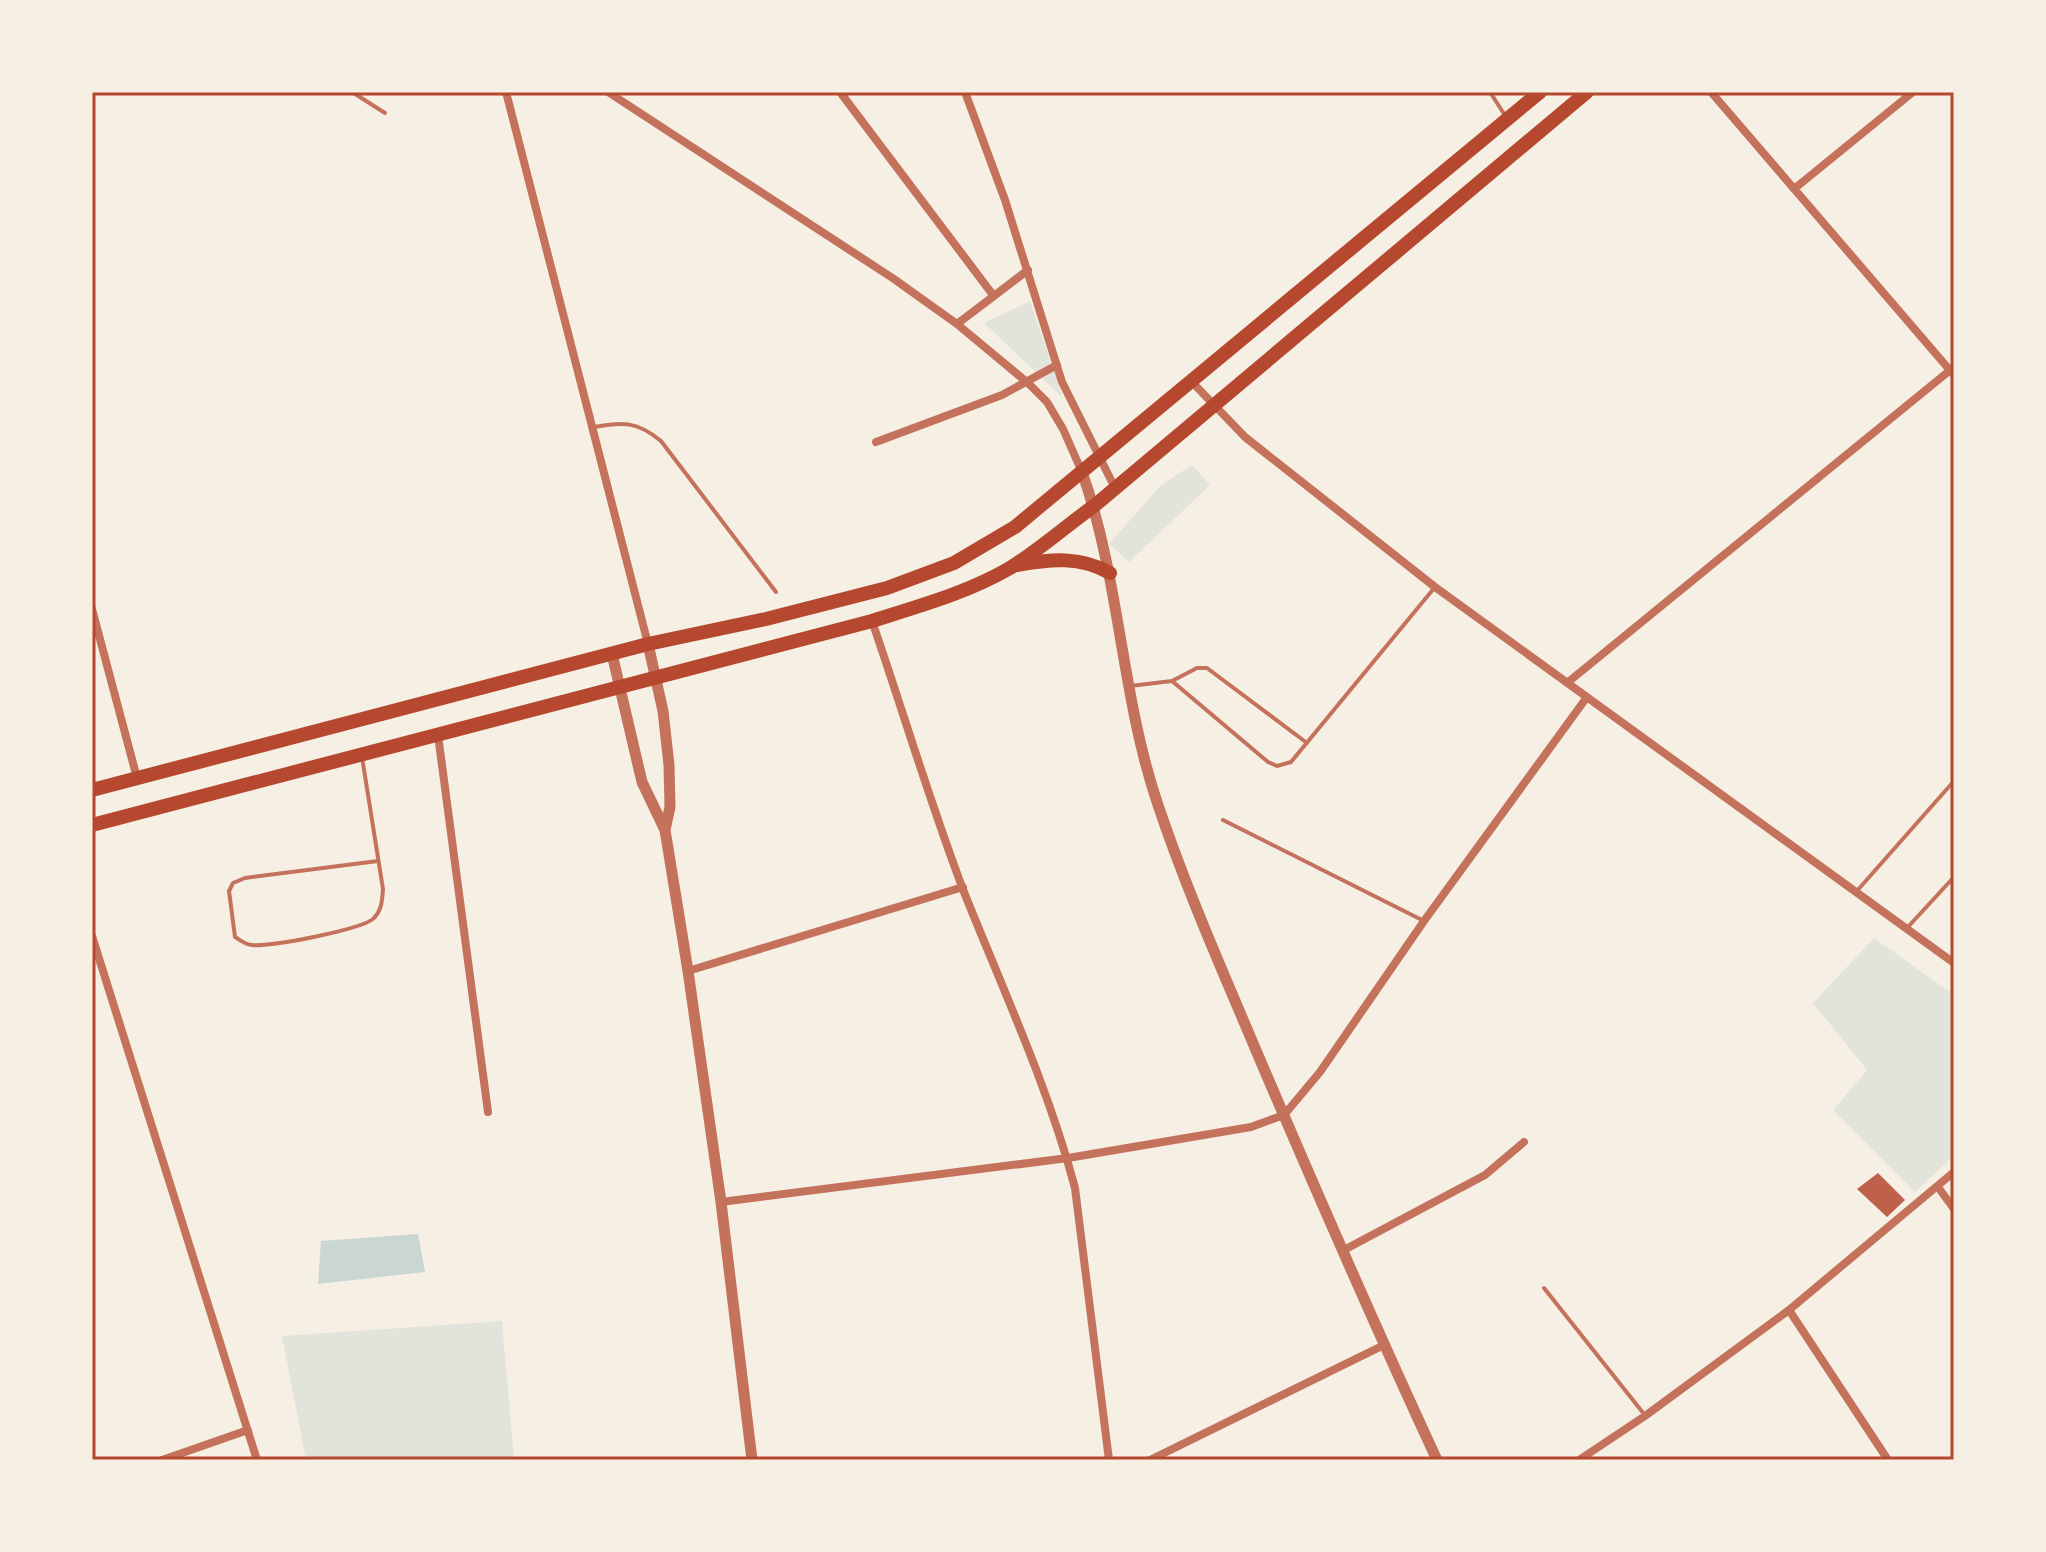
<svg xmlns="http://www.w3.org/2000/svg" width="2046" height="1552" font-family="'Libre Baskerville',serif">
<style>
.green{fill:#e2e4dc}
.water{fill:#c9d6d2}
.building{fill:#bf614a}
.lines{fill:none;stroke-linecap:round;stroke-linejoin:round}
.service{stroke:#c5725c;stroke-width:4}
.minor{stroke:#c5725c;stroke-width:8}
.tertiary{stroke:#c5725c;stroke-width:11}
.primary{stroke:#b5482f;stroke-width:14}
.neatline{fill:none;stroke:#b5482f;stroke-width:3}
</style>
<rect width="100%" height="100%" fill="#f6efe4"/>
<path class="green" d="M1030 301 1063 398 984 323Z
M1192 465 1210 485 1129 562 1109 544 1161 485Z
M1874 938 1954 995V1155L1915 1192 1833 1110 1867 1070 1813 1003Z
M502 1321 514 1460H306L282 1336Z"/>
<path class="water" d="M418 1234 425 1272 318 1284 321 1241Z"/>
<path class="building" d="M1878 1173 1905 1200 1887 1217 1857 1189Z"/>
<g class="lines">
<path class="service" d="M352 92 385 113
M1490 92 1506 117
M594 427C623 422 637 421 661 441L776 592
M1172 681 1268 762 1277 766 1291 762 1435 587
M1130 686 1172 681 1197 668H1207L1307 743
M362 757 383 889C382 900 382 910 374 918 364 929 267 948 252 945 246 945 240 940 235 937L229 891 233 883 245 878 378 861
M1223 820 1424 921
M1856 892 1954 781
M1907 928 1954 877
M1544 1288 1644 1414"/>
<path class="minor" d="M506 92 648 644
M608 92 894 279 957 324 1028 383 1047 402 1063 429 1082 472
M840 92 993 295
M965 92 1005 200 1062 382 1115 488
M1711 92 1954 375
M1794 189 1913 92
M957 324 1028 270
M1191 381 1245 437 1435 587 1954 963
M876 442 1002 395 1057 365
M92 609 137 778
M872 621C903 711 930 803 964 892 1003 990 1048 1086 1075 1188L1109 1460
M1567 683 1954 367
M438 735 488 1112
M92 936 257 1460
M688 971 963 887
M1938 1187 1954 1209
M721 1202 1068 1158 1251 1127 1284 1115 1320 1072 1424 921 1587 697
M1342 1251 1485 1175 1524 1142
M1789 1310 1888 1460
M162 1460 248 1430
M1150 1460 1384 1345
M1579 1460 1645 1416 1789 1310 1954 1172
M1953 1460H1954"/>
<path class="tertiary" d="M1082 472C1120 579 1121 695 1157 802 1186 889 1223 972 1258 1055 1316 1191 1375 1326 1437 1460
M648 644 663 711 669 765 670 807 665 830 688 971 721 1202 752 1460
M612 654 642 782 665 830"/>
<path class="primary" d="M1017 565C1051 559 1080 556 1110 573
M92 790 648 644 766 619 887 588 954 563 1015 527 1540 92
M92 825 872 621C919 606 967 593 1010 568 1039 550 1066 526 1094 506L1587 92"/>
</g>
<rect width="2046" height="1552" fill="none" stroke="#f6efe4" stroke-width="188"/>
<rect x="94" y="94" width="1858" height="1364" class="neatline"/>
</svg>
